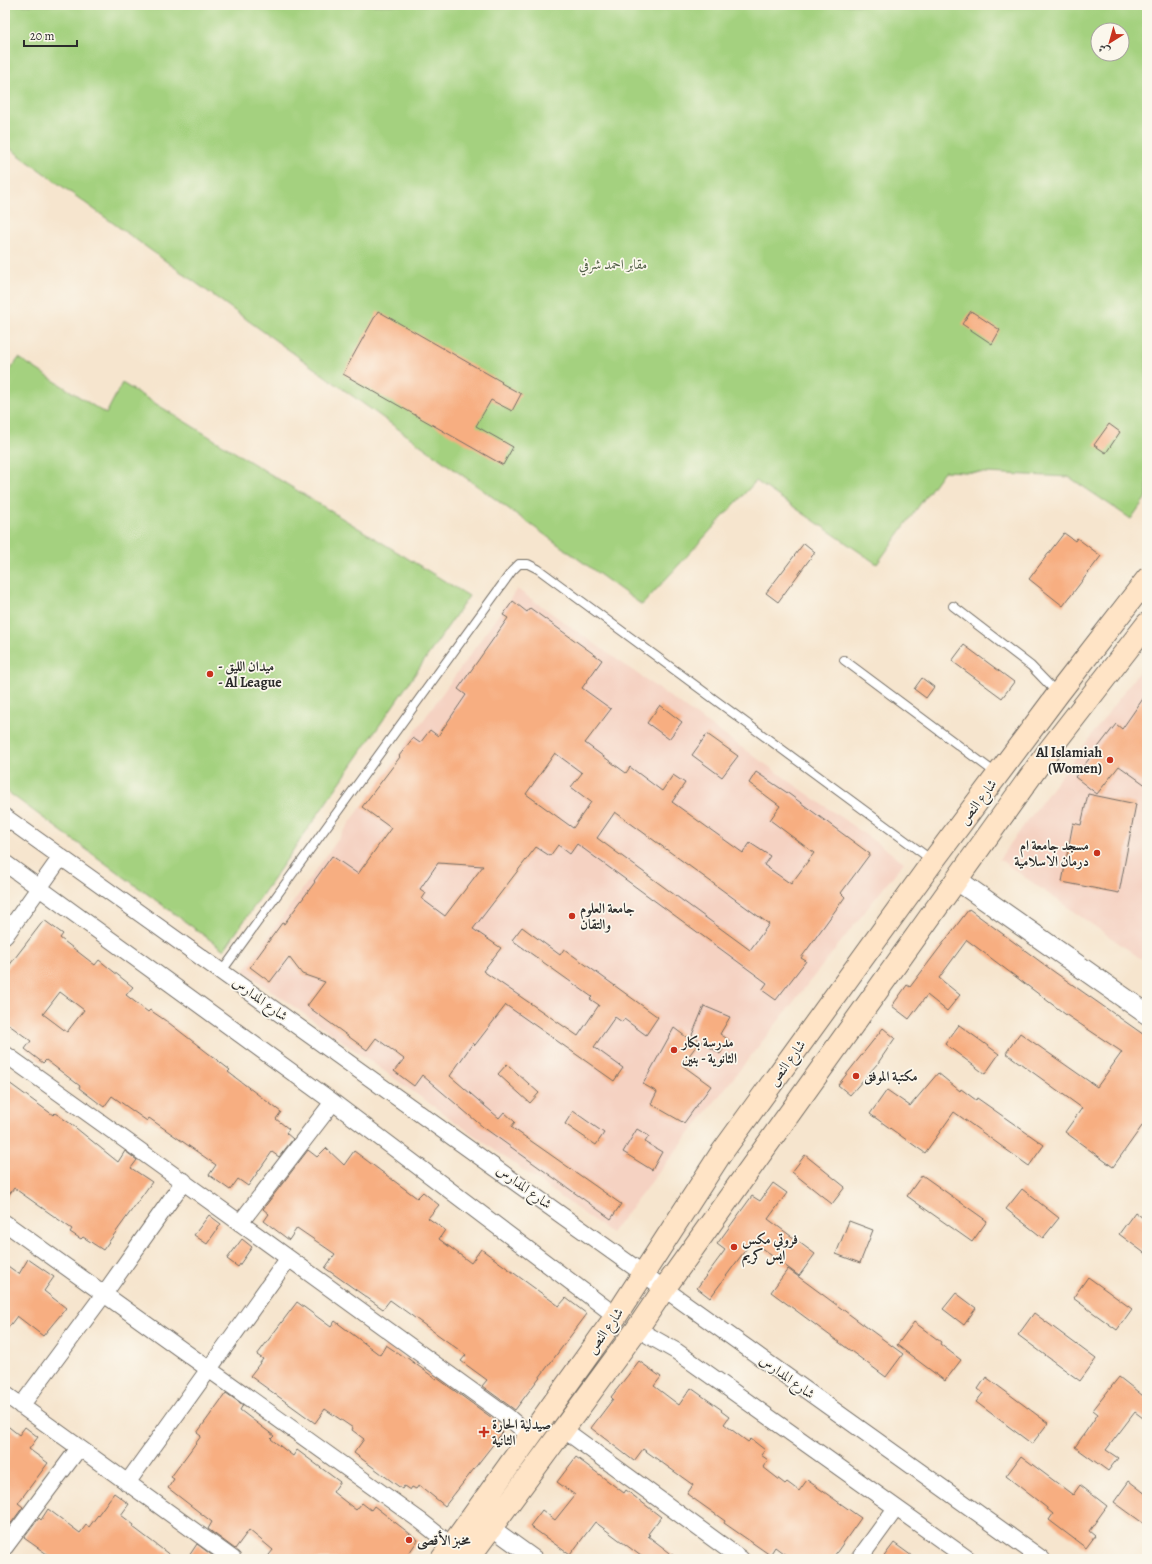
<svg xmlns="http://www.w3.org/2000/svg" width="1152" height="1564" font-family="Alegreya,Amiri,serif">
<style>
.built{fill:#f5d2c2}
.green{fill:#a4d17f;stroke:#687e55;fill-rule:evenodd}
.building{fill:#f7ae81;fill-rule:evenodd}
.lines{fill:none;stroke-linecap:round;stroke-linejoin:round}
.service-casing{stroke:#726c64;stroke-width:10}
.minor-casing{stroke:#726c64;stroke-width:18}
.tertiary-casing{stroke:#726c64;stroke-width:22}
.secondary-casing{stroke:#726c64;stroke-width:24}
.service{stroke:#fff;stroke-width:8}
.minor{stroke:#fff;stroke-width:16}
.tertiary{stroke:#fff;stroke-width:20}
.secondary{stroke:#ffe4c6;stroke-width:22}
.poi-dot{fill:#c8321e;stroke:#fbf7ec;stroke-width:1.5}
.labels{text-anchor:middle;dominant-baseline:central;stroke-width:3.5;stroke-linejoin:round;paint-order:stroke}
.park-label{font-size:14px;fill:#4f5d44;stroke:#fbf7ec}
.poi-label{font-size:14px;font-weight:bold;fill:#2b2b2b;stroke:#fbf7ec;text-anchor:start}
.street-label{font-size:14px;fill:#2b2b2b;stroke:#fbf7ec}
</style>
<rect width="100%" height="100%" fill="#fbf7ec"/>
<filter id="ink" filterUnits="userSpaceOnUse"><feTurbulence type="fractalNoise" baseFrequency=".025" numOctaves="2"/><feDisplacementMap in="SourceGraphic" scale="8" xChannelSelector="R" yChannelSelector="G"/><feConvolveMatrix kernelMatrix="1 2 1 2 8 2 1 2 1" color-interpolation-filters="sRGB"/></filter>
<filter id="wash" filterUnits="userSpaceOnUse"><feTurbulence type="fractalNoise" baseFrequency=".012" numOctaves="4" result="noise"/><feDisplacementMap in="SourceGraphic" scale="16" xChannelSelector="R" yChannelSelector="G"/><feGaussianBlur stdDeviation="0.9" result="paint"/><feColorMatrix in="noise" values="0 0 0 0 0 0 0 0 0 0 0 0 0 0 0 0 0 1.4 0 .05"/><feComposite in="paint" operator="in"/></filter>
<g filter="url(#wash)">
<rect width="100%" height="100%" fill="#f6e5ce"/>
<path class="built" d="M517 589 904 862 611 1233 244 971Z
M1147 661V963L999 859Z"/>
<path class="green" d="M5 5H1147V496L1131 519 1069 477 944 471 877 564 756 481 642 605 5 145ZM1098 30H1122V54H1098Z
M19 358 106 414 122 383 469 596 224 950 5 790V377Z"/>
<g id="blocks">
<path class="building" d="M378 311 502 382 501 383 521 394 512 411 491 400 476 426 513 447 503 465 343 374Z
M971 311 1000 330 992 344 962 324Z
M1109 424 1120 432 1106 453 1094 445Z
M1064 533 1075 541 1077 538 1101 556 1063 606 1029 579Z
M804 543 815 552 778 602 766 593Z
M513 601 527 612 530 608 602 660 582 688 611 709 585 743 626 773 630 767 662 791 673 775 685 783 672 802 743 853 750 843 770 856 764 865 791 884 814 853 770 820 780 806 749 783 756 772 789 794 870 854 841 893 845 897 801 958 806 961 776 1000 762 990 767 983 577 844 570 854 558 845 550 856 536 847 473 929 501 948 483 971 578 1036 599 1005 590 999 592 997 512 940 522 927 560 955 564 949 658 1017 646 1035 624 1019 622 1022 615 1017 594 1047 623 1068 614 1081 506 1005 475 1045 473 1043 450 1076 499 1118 504 1112 515 1122 511 1127 621 1204 611 1219 483 1127 422 1075 414 1086 394 1071 404 1059 376 1038 367 1050 307 1006 325 982 302 974 289 957 270 982 250 967 282 923 284 924 315 882 314 881 332 856 358 874 391 828 362 807 400 757 399 756 413 738 420 743 430 730 438 736 466 695 458 689 508 618 503 615ZM555 753 582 773 571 787 591 802 573 828 526 794ZM615 812 769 924 750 950 597 838ZM438 863 483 866 445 916 422 899 426 893 420 889Z
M964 645 1014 682 1002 698 952 661Z
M922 678 934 687 926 698 914 689Z
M1147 693V786L1119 766 1097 794 1075 777 1116 724 1122 729Z
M660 705 682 722 669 739 647 723Z
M707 734 738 756 722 777 692 755Z
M1088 794 1136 804 1119 893 1062 882 1073 823 1081 825Z
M969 909 1053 971 1147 1037V1119L1113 1167 1065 1132 1082 1108 1006 1053 1020 1033 1097 1087 1122 1052 1065 1014 967 940 939 978 960 995 947 1011 927 995 909 1019 892 1006 907 985 910 987Z
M44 920 63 934 60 938 95 965 99 960 133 987 126 995 148 1012 150 1010 169 1023 230 1070 228 1072 281 1112 276 1119 289 1129 286 1133 293 1139 279 1157 272 1152 248 1186 238 1179 230 1190 209 1175 216 1165 149 1118 147 1121 112 1096 104 1107 79 1088 80 1086 46 1060 43 1063 25 1049 31 1041 5 1022V971ZM60 992 84 1010 67 1032 43 1014Z
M704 1006 730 1017 720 1034 729 1040 720 1054 692 1035Z
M959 1025 999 1054 985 1074 945 1044Z
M674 1028 697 1045 682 1065 711 1086 684 1123 651 1104 657 1092 643 1084Z
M883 1028 895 1038 878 1063 850 1095 838 1085Z
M507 1064 539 1093 530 1103 498 1074Z
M938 1073 960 1091 961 1089 976 1100 977 1098 1044 1145 1029 1166 954 1112 925 1153 870 1114 887 1090 910 1106Z
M5 1080 53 1115 55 1113 71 1124 118 1162 125 1151 137 1160 131 1168 152 1182 103 1250 83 1237 81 1239 70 1232 72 1229 14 1188 5 1200Z
M573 1111 604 1133 596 1145 565 1124Z
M637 1129 649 1136 645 1142 662 1152 652 1170 623 1152Z
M326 1148 344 1165 354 1151 417 1198 423 1192 439 1205 428 1218 445 1230 439 1239 471 1263 481 1249 559 1306 566 1298 587 1314 515 1410 482 1386 487 1380 461 1361 466 1355 390 1300 383 1309 325 1268 335 1254 297 1228 289 1240 264 1221 269 1214 263 1209 308 1150 317 1157Z
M805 1155 845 1187 832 1204 792 1172Z
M922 1175 987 1221 972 1242 907 1196Z
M773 1183 787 1193 768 1219 815 1254 799 1276 752 1241 710 1298 697 1288 725 1250 717 1244 752 1196 760 1201Z
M1022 1189 1059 1218 1043 1238 1006 1209Z
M1135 1212 1147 1221V1255L1119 1234Z
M209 1215 221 1224 207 1244 194 1235Z
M849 1221 873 1230 860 1263 836 1254Z
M242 1239 252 1247 238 1267 227 1259Z
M28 1259 54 1277 44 1291 66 1308 43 1336 17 1316 5 1332V1264L19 1274Z
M788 1269 903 1354 886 1377 771 1292Z
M1088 1277 1132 1309 1117 1330 1073 1298Z
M956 1293 976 1308 964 1325 943 1309Z
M297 1302 331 1327 335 1321 380 1355 386 1345 405 1358 406 1357 436 1379 437 1378 506 1428 445 1506 419 1485 416 1489 412 1487 410 1490 404 1486 402 1489 354 1453 364 1439 352 1430 353 1428 325 1409 315 1423 250 1376 263 1359 257 1355Z
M1034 1313 1096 1359 1080 1381 1018 1335Z
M914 1322 941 1342 940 1344 961 1360 945 1381 897 1345Z
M639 1361 661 1377 654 1386 679 1405 691 1388 722 1410 721 1411 729 1417 724 1424 748 1442 751 1439 765 1450 761 1455 768 1460 763 1467 785 1484 787 1482 799 1491 807 1480 861 1518 832 1559H791L775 1547 770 1555 724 1523 725 1521 687 1494 693 1485 643 1449 634 1461 591 1428 613 1399 611 1397Z
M986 1377 1048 1423 1032 1444 976 1402 983 1393 978 1389Z
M1119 1377 1147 1399V1421L1135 1412 1106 1450 1118 1458 1108 1471 1075 1447 1098 1414 1093 1410Z
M226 1393 243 1405 240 1410 274 1436 271 1439 293 1456 297 1450 340 1482 333 1492 356 1510 362 1503 371 1510 374 1506 418 1540 405 1559H266L273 1550 249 1530 235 1549 208 1529 212 1522 168 1488 174 1479 171 1477 201 1436 197 1433Z
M5 1424 19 1435 25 1427 38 1437 29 1449 48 1463 18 1503 23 1507 9 1526 5 1523Z
M1021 1456 1073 1495 1080 1485 1107 1506 1089 1531 1095 1536 1086 1548 1049 1520 1053 1514 1047 1509V1508L1006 1476Z
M576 1457 624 1493 626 1490 661 1517 648 1534 650 1535 648 1536 678 1559H645L595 1522 570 1555 530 1526 542 1510 555 1520 575 1495 557 1482Z
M1129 1481 1147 1495V1526L1114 1502Z
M114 1493 129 1504 121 1515 134 1525 133 1527 175 1559H54L24 1538 39 1518 41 1520 48 1509 80 1533 86 1525 89 1527Z
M894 1543 916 1559H882Z
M197 1544 217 1559H187Z"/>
</g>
</g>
<g filter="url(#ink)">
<use href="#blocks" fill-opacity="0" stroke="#726c64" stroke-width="1"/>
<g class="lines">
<g class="service-casing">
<path id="service" d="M953 606 1031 666 1058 694
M844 660 997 774
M222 971 512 571 519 564H528L538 569 933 861"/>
</g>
<g class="minor-casing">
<path id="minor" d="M5 817 1042 1559
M5 863 333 1102 616 1316
M5 936 61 857
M5 1054C174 1174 340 1296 508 1417L530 1436
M5 1223 422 1522 452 1546
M240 1223 333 1102
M637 1329 676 1351 968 1559
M5 1394 233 1559
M21 1406 104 1294 184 1181
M563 1429 741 1559
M127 1483 288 1259
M492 1527 499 1533 535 1559
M5 1547 79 1448
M859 1559 896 1508"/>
</g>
<g class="tertiary-casing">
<path id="tertiary" d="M957 880 1147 1014"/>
</g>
<g class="secondary-casing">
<path id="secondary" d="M442 1559 616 1316 720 1155 933 861 1058 694 1147 579
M468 1559 637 1329 664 1289 1050 749 1147 624"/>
</g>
<use href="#service" class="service"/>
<use href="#minor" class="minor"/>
<use href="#tertiary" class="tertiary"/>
<use href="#secondary" class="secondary"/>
</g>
</g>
<g class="poi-dot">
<circle cx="210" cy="674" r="4"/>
<circle cx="1110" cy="760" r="4"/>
<circle cx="1097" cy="853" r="4"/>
<circle cx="572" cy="916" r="4"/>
<circle cx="674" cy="1050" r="4"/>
<circle cx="856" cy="1076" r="4"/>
<circle cx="734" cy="1247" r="4"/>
<path d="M482 1426h4v4h4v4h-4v4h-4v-4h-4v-4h4z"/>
<circle cx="409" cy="1540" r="4"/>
</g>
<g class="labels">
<g class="park-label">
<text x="613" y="264">مقابر احمد شرفي</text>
</g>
<g class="poi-label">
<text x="218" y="666">- ميدان الليق<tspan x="218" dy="16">- Al League</tspan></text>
<text x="1102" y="752" text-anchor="end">Al Islamiah<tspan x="1102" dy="16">(Women)</tspan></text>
<text x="1089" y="845" text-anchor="end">مسجد جامعة ام<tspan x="1089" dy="16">درمان الاسلامية</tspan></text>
<text x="580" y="908">جامعة العلوم<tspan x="580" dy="16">والتقان</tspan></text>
<text x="682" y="1042">مدرسة بكار<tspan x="682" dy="16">الثانوية - بنين</tspan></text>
<text x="864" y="1076">مكتبة الموفق</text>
<text x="742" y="1239">فروتي مكس<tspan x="742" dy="16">ايس كريم</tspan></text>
<text x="492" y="1424">صيدلية الحارة<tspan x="492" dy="16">الثانية</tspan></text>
<text x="417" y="1540">مخبز الأقصى</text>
</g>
<g class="street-label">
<text transform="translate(978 802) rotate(-53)">شارع النص</text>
<text transform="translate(260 999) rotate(36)">شارع المدارس</text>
<text transform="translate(787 1063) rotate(-54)">شارع النص</text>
<text transform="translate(524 1187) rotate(36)">شارع المدارس</text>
<text transform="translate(605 1331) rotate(-55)">شارع النص</text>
<text transform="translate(787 1377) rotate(36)">شارع المدارس</text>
</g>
</g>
<rect width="1152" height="1564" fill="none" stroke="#fbf7ec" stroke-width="20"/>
<g transform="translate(1110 42) rotate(217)"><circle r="19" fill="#fbf7ec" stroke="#a8a59f"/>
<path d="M0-3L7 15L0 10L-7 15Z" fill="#c8321e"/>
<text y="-6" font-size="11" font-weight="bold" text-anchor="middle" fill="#2b2b2b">ش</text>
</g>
<path d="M24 40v6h53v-6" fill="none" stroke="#2b2b2b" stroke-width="2"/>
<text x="30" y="40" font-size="12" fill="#2b2b2b" stroke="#fbf7ec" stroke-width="3" paint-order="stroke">20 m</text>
</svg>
